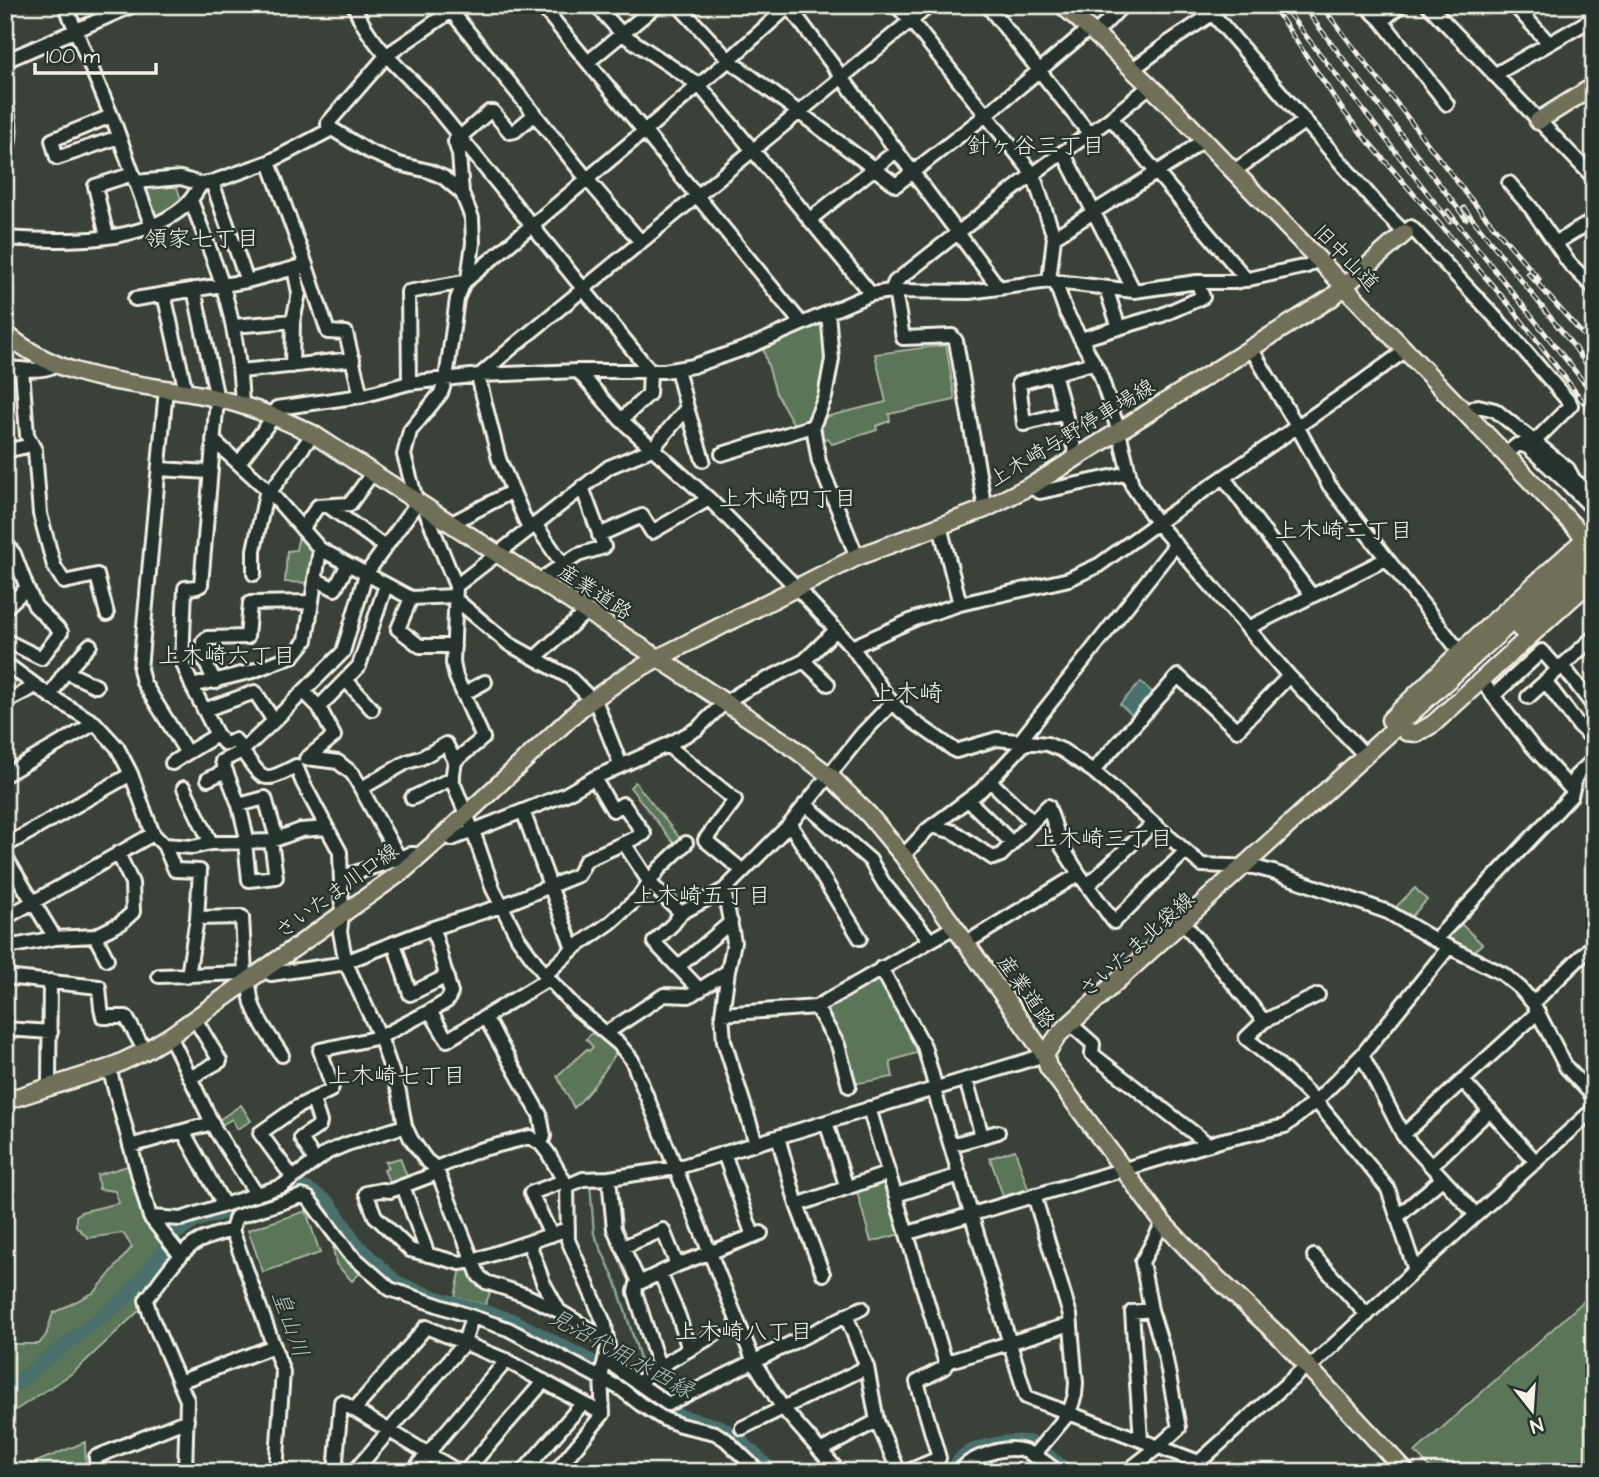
<svg xmlns="http://www.w3.org/2000/svg" width="1599" height="1477" font-family="'Architects Daughter','Klee One',sans-serif">
<style>
.green{fill:#5a7459;stroke:#a7b2a0;stroke-width:2}
.water{fill:#4a706d;stroke:#8ea49e;stroke-width:2}
.lines{fill:none;stroke-linecap:round;stroke-linejoin:round}
.stream{stroke:#8ea49e;stroke-width:2.5}
.river{stroke:#4a706d;stroke-width:14}
.minor-casing{stroke:#f4f1e8;stroke-width:18}
.major-casing{stroke:#f4f1e8;stroke-width:21}
.minor{stroke:#26332d;stroke-width:12}
.major{stroke:#706f59;stroke-width:16}
.rail-casing{stroke:#f4f1e8;stroke-width:5}
.rail{stroke:#26332d;stroke-width:2.5;stroke-dasharray:8;stroke-linecap:butt}
.labels{text-anchor:middle;dominant-baseline:central;stroke-width:5;stroke-linejoin:round;paint-order:stroke}
.street-label{font-size:21px;fill:#f4f1e8;stroke:#26332d}
.neighbourhood-label{font-size:23px;fill:#f4f1e8;stroke:#26332d}
.water-label{font-size:23px;font-style:italic;fill:#b0bdb7;stroke:#26332d}
.quarter-label{font-size:24px;fill:#f4f1e8;stroke:#26332d}
</style>
<rect width="100%" height="100%" fill="#3a4138"/>
<filter id="ink" filterUnits="userSpaceOnUse"><feTurbulence type="fractalNoise" baseFrequency=".0143" numOctaves="2"/><feDisplacementMap in="SourceGraphic" scale="14" xChannelSelector="R" yChannelSelector="G"/><feConvolveMatrix kernelMatrix="1 2 1 2 8 2 1 2 1" color-interpolation-filters="sRGB"/></filter>
<g filter="url(#ink)">
<path class="green" d="M175 182 183 205 156 223 142 184Z
M828 312 832 359 813 426 797 430 776 393 761 341Z
M946 345 955 400 889 414 890 421 876 426 877 430 832 444 828 438 819 440 821 418 886 402 875 354Z
M300 530 315 549 311 583 285 582 287 551 296 550Z
M635 782 682 841 676 846 630 787Z
M1415 888 1427 900 1412 916 1396 907Z
M1460 923 1482 944 1474 951 1445 937Z
M881 975 923 1051 890 1061 893 1077 853 1084 823 1010Z
M594 1031 618 1050C605 1071 592 1090 574 1108L557 1076 587 1049 589 1051 593 1047 586 1039Z
M241 1105 251 1121 237 1129 232 1119 218 1127 216 1122Z
M1015 1150 1029 1191 1004 1199 990 1158Z
M400 1158 409 1181 391 1186 384 1170 388 1168 385 1162Z
M131 1165 143 1209 166 1252 165 1261 141 1288 143 1307 74 1372 5 1417V1342L16 1344H39L46 1335 53 1313 95 1292 132 1247 123 1233 88 1238 76 1226V1216L81 1212 119 1203 115 1191 99 1189 97 1175Z
M885 1177 904 1233 871 1242 856 1188Z
M306 1211 320 1253 263 1272 248 1230Z
M338 1247 343 1257 360 1273 352 1281 336 1264 333 1248Z
M467 1266 492 1288 485 1305 455 1297 461 1268Z
M1594 1292V1455L1575 1472H1434L1415 1452Z
M85 1442 86 1472H12Z"/>
<path class="water" d="M1141 682 1153 693 1132 715 1120 704Z"/>
<g class="lines">
<path class="stream" d="M590 1183 594 1234 616 1282 639 1355 641 1374
M240 1232 290 1369 283 1472"/>
<path class="river" d="M5 1392 124 1299 153 1265 176 1233 195 1221 303 1188 309 1190 329 1203 357 1245 397 1283 434 1297 512 1320 613 1373 655 1405 672 1414 721 1427 741 1441 773 1472
M953 1472C956 1465 959 1459 966 1454 980 1446 1016 1438 1031 1443L1069 1472"/>
<g class="minor-casing">
<path id="minor" d="M65 5 114 122 152 227
M354 5C367 41 399 68 425 94L650 371 649 394 621 420
M460 5 387 55 328 123V125L332 129 368 151 399 164 429 171 443 177 462 193
M541 5 801 323
M596 5 622 34 699 85 871 294
M678 5 729 60 896 185 986 115 1089 29
M788 5 999 288
M896 5 911 21 1033 174 1054 237 1049 281
M987 5 1089 133
M1205 5 1381 209 1405 233 1411 227 1506 329 1570 403 1571 405 1534 442
M1365 5 1382 21 1401 5
M1428 5 1594 178
M1514 5 1549 43
M448 7 587 179 641 242
M5 9V11
M1382 21 1447 104
M1095 34 1123 5
M5 61 134 5
M588 62 657 5
M1133 69 1168 43 1212 14
M1494 75 1594 18
M5 102C11 124 11 136 5 158
M111 116 52 140 57 158 119 137
M1111 118 1247 280
M460 137 489 112H493L510 132 515 131 535 114
M1063 152 1134 291
M269 162 306 265 328 332 346 333 361 396
M1234 171 1304 122
M135 182 181 178 201 184 212 182 269 162 332 129
M212 182 247 281
M1509 183 1531 208 1569 263 1594 288
M191 200C201 227 212 254 221 281 234 321 240 363 242 404
M809 220 896 151
M107 236 95 186 133 174
M1054 237 1178 159 1204 139
M5 238C62 241 139 246 185 206 192 200 197 191 201 184
M1555 243 1594 220
M468 279 729 60 790 5
M1055 281 1066 312 1100 374 1119 432 1132 485 1157 523 1289 676 1361 751
M1106 288 1119 328
M194 289 217 399 201 585 197 587 185 588 182 661 192 686 217 735 224 743 227 744 235 740 242 751 274 721 343 652 366 574 417 503 404 455 410 431 441 393 446 379 457 299 464 282 468 279 473 243 472 218 462 193 459 154 455 142 457 134
M895 290 903 338 952 336 956 341 985 509
M891 291 895 282 1033 174 1111 118 1150 86
M164 294 186 392
M135 299 247 281 306 265
M828 312 832 359 825 397 813 426 819 462 857 557
M233 326 293 321
M1081 339 1162 315 1203 297 1197 282
M1251 348 1297 426 1329 485 1460 652
M292 366 293 321 299 293 294 268
M5 367C20 369 41 373 55 365
M22 369 27 435 35 450 40 514 54 566 64 582 97 575 107 614
M241 371 353 359
M578 371 621 420 709 499 796 587 852 647 892 703 913 721 956 751 997 739 1047 744 1062 750 1093 771 1197 861 1202 865 1254 867 1273 872 1388 912 1435 940 1503 974 1520 988 1533 1003 1566 1067 1594 1097
M1054 373 1077 458
M480 375 515 345 930 5
M478 376 499 459 529 529
M409 383 408 292 464 282
M166 389 140 669 143 682 187 753 217 735
M687 408 703 460
M1465 412 1478 406 1495 410 1568 469 1574 480 1594 496
M1065 413 1024 424 1019 383 1093 363
M213 440 270 492 320 549 411 598 454 596
M5 451 32 445
M722 454 813 426
M1506 454 1517 445H1522L1528 447 1566 482 1594 510
M239 463 274 416 277 408 361 396 409 383 480 375 578 371H664L693 366 746 348 871 294 891 291 969 292 1049 281 1134 291 1197 282H1235L1307 266 1318 259
M159 469 210 472
M1224 478 1312 596
M1030 487 1040 492 1129 473
M270 492 313 434
M328 506 385 547
M424 507 456 586 453 663 456 677 483 738 455 761 452 780 473 831 493 889 518 938 545 975 576 1008 619 1044 632 1060 754 1362 782 1407 839 1472
M450 524 513 491
M535 524 563 565
M940 526 960 604
M302 529 318 506 350 504 373 472
M599 535 642 516 652 532 709 499
M5 542 14 554 27 588
M254 574V550L267 489
M315 579 335 589 348 564
M538 581 578 555 604 547 582 487
M456 586 609 467 652 449 687 408 677 369
M411 598 398 629 420 646H454
M454 598 509 644 569 677 597 705 621 766
M5 608 27 588 35 606 61 632 41 658 9 642 5 647
M1248 628 1386 559
M852 647 917 618 960 604 1069 579 1099 565 1157 523 1359 384 1406 350
M535 658 586 612
M804 661 836 630
M5 663 50 696 95 723 117 747 131 774 153 834 164 845 175 870 200 871 197 918 188 976
M1562 665 1591 703 1594 701
M66 672 96 686
M346 680 372 709
M1481 680 1531 745 1572 790
M1545 681 1579 726 1594 740
M215 682 203 657V642L207 638 247 637 250 603 311 602
M192 686 253 671 294 655 306 640 320 549
M304 692 319 707 334 736 306 759
M463 694 485 682
M50 696 63 675 90 645
M1493 696 1542 651 1558 669
M1528 697 1594 637
M5 702 36 686
M319 707 359 666 386 585
M204 710 255 692 274 721
M1020 741 1176 544
M667 745 735 800 705 840 743 871
M307 758 338 762 353 774 399 858
M172 763 187 753
M1093 771 1178 676 1237 730 1289 676
M5 775 95 723
M208 779 226 771
M990 781 1032 821
M184 788 211 843
M362 788 407 762 421 758 446 744 455 761
M412 798 453 778
M968 800 1012 843
M805 804 870 860 884 884 930 940
M239 805 265 798 277 839
M523 811 573 949
M790 824 860 938
M932 826 954 832 993 858 1001 855 1048 806 1062 847 1079 874
M444 835 452 839 566 794 594 778 667 745 697 729 724 703 745 690 804 661 828 684
M245 843 249 880 276 877 271 841
M248 843 239 805 222 761 242 751C264 781 262 784 296 766L303 783 327 828
M624 843 650 883 681 913
M164 845 193 847 211 843 271 841 301 830 327 828 340 852 342 915 340 932 346 963 380 1037 399 1092 405 1126 411 1139 426 1160 436 1168 479 1150 530 1137 541 1144 548 1153 567 1186 568 1240 605 1325 608 1346 601 1378 603 1414 555 1472
M5 846 131 774
M5 856 55 938
M903 856 927 830 981 790 1026 742
M341 877 380 865 410 854H414L419 857
M1088 885 1153 824
M5 918 153 834
M197 918 242 917 245 973C251 984 249 995 253 1006 260 1024 272 1040 282 1055
M1188 928 1264 1021
M5 936 13 946 55 938 95 936 121 923 133 912 132 883 118 853
M95 936 107 959
M1435 940 1571 796 1576 776 1594 759
M394 943 410 994 447 976
M966 943 1079 874 1114 922C1138 899 1161 875 1185 852
M678 967 731 922
M881 968 924 1046 936 1089
M728 971 722 1014 724 1041 756 1143
M259 973 268 972 271 974 340 964 433 928 501 906 578 875 586 860 644 834 623 804 613 810 594 778
M545 975 573 949 610 923 638 898 659 869 686 843
M159 976 245 973
M5 977 99 987 101 1008 103 1017H126L145 1051
M50 981 49 1080 51 1088
M700 990 654 942 673 924 681 913 724 890 790 824 862 734 892 703
M1318 995 1264 1021 1246 1038 1278 1064 1316 1101 1388 1189 1415 1270
M1533 1003 1594 944
M816 1007 838 1045 849 1086
M430 1011 447 1040 548 979
M722 1014 816 1007 954 927
M485 1017 540 1115 544 1136 541 1144
M1075 1028 1093 1044 1092 1054 1208 1144
M5 1029 51 1032
M606 1033 664 995 689 996 728 971 734 942 724 890
M170 1036 216 1131 257 1195
M1362 1055 1403 1135 1476 1215
M109 1068 150 1217 181 1256
M190 1078 220 1061 195 1019
M966 1080 982 1136
M1463 1081 1536 1162
M934 1090 1026 1397 1199 1462 1208 1472
M313 1100 320 1122 319 1126 301 1138 315 1161
M869 1108 946 1364
M826 1122 847 1188
M183 1131 224 1205
M1403 1135 1538 1012
M778 1137 797 1205 889 1173
M951 1145 998 1132
M130 1146 212 1123
M724 1153 753 1236
M1431 1166 1490 1110
M293 1178 260 1133 297 1107 331 1090 332 1086 320 1050 380 1037 430 1011 447 1001 451 993 433 928
M609 1178 614 1229 639 1282
M403 1186 428 1255
M567 1186 583 1179 609 1178 676 1168 1045 1055
M896 1195 960 1175
M797 1205 823 1274
M150 1217 181 1219 282 1186 328 1152 347 1144 405 1126
M1397 1217 1442 1179
M568 1229 472 1261 460 1263 410 1250 375 1216 366 1193 382 1190 390 1191 432 1175 436 1168 479 1276 486 1282 525 1295 559 1311 607 1340
M232 1230 236 1217 302 1196 308 1198 349 1253 390 1289 508 1329 621 1389 640 1404 664 1419 680 1425 715 1433 726 1440 759 1472
M908 1233 1223 1140 1285 1126 1316 1101 1362 1055 1449 947
M551 1235 531 1193 564 1181
M529 1243 543 1282 559 1311
M623 1247 663 1230 677 1265
M1314 1256 1367 1315
M660 1273 679 1317 689 1350
M846 1315 867 1367 877 1421 899 1472
M605 1360 668 1404 862 1308
M659 1367 635 1292 637 1284 677 1265 761 1233
M179 1382 274 1346
M641 1385V1381L659 1367 716 1334
M354 1410 426 1327 503 1359 603 1414
M742 1428 867 1367
M1141 1440 1132 1312 1151 1310
M820 1451 877 1421
M1033 1456 1069 1413 1075 1395 1076 1383 1070 1315 1034 1195
M97 1472 96 1457 187 1420
M185 1472 187 1400 150 1314 146 1300C160 1282 179 1251 199 1241 210 1236 221 1233 232 1230L283 1372 276 1472
M335 1472 341 1402 459 1472
M354 1472 464 1343 472 1317
M412 1472 507 1360
M465 1472 544 1381
M523 1472 583 1403
M906 1472 939 1458 917 1382 945 1367 950 1361 1071 1324
M960 1472C965 1463 973 1460 982 1456 1016 1441 1031 1451 1058 1472
M1126 1472 1158 1447 1179 1428 1165 1355 1151 1310 1142 1262 1163 1223
M1192 1472 1199 1462 1302 1370 1310 1367 1415 1270 1594 1109
M1592 1472 1594 1470"/>
</g>
<g class="major-casing">
<path id="major" d="M1062 5 1104 42 1176 111 1594 547
M1538 121 1594 86
M5 333C64 383 130 381 202 395 241 403 277 416 313 434L658 658 792 747 830 776 869 815 903 856 966 943 1045 1055 1048 1067 1163 1223 1201 1263 1281 1338 1406 1472
M1520 629 1594 563
M1390 720 1460 652 1586 538
M1406 732 1417 733 1433 724 1594 578
M1045 1055 1059 1034 1594 547
M5 1101 109 1068 145 1051 170 1036 403 871 444 835 581 708 623 678 658 658 857 557 985 509 1036 483 1331 298 1405 233"/>
</g>
<use href="#minor" class="minor"/>
<use href="#major" class="major"/>
<g class="rail-casing">
<path id="rail" d="M1272 5 1342 109 1361 133 1512 308 1594 416
M1302 5 1466 219
M1321 5 1468 196 1539 279
M1289 14 1450 222
M1464 208 1574 347 1594 375
M1448 211 1594 395
M1528 273 1594 347"/>
</g>
<use href="#rail" class="rail"/>
</g>
</g>
<g class="labels">
<g class="street-label">
<text transform="translate(1346 258) rotate(46)">旧中山道</text>
<text transform="translate(1072 433) rotate(-31)">上木崎与野停車場線</text>
<text transform="translate(595 592) rotate(33)">産業道路</text>
<text transform="translate(337 891) rotate(-36)">さいたま川口線</text>
<text transform="translate(1137 945) rotate(-42)">さいたま北袋線</text>
<text transform="translate(1026 992) rotate(55)">産業道路</text>
</g>
<g class="neighbourhood-label">
<text x="1036" y="146">針ヶ谷三丁目</text>
<text x="202" y="239">領家七丁目</text>
<text x="788" y="499">上木崎四丁目</text>
<text x="1344" y="531">上木崎二丁目</text>
<text x="227" y="656">上木崎六丁目</text>
<text x="1104" y="839">上木崎三丁目</text>
<text x="702" y="896">上木崎五丁目</text>
<text x="397" y="1076">上木崎七丁目</text>
<text x="744" y="1332">上木崎八丁目</text>
</g>
<g class="water-label">
<text transform="translate(290 1324) rotate(71)">皇山川</text>
<text transform="translate(621 1354) rotate(29)">見沼代用水西縁</text>
</g>
<g class="quarter-label">
<text x="907" y="694">上木崎</text>
</g>
</g>
<rect width="1599" height="1477" fill="none" stroke="#26332d" stroke-width="28"/>
<rect x="14" y="14" width="1571" height="1449" fill="none" stroke="#f4f1e8" stroke-width="2.5" filter="url(#ink)"/>
<g transform="translate(1532 1410) rotate(163)" stroke="#26332d" stroke-width="5" paint-order="stroke">
<path d="M0-5L12 26L0 18L-12 26Z" fill="#f4f1e8"/>
<text y="-10" font-size="19" font-weight="bold" text-anchor="middle" fill="#f4f1e8">N</text>
</g>
<path d="M35 63v10h121v-10" fill="none" stroke="#f4f1e8" stroke-width="3.5"/>
<text x="46" y="63" font-size="21" fill="#f4f1e8" stroke="#26332d" stroke-width="5" paint-order="stroke">100 m</text>
</svg>
